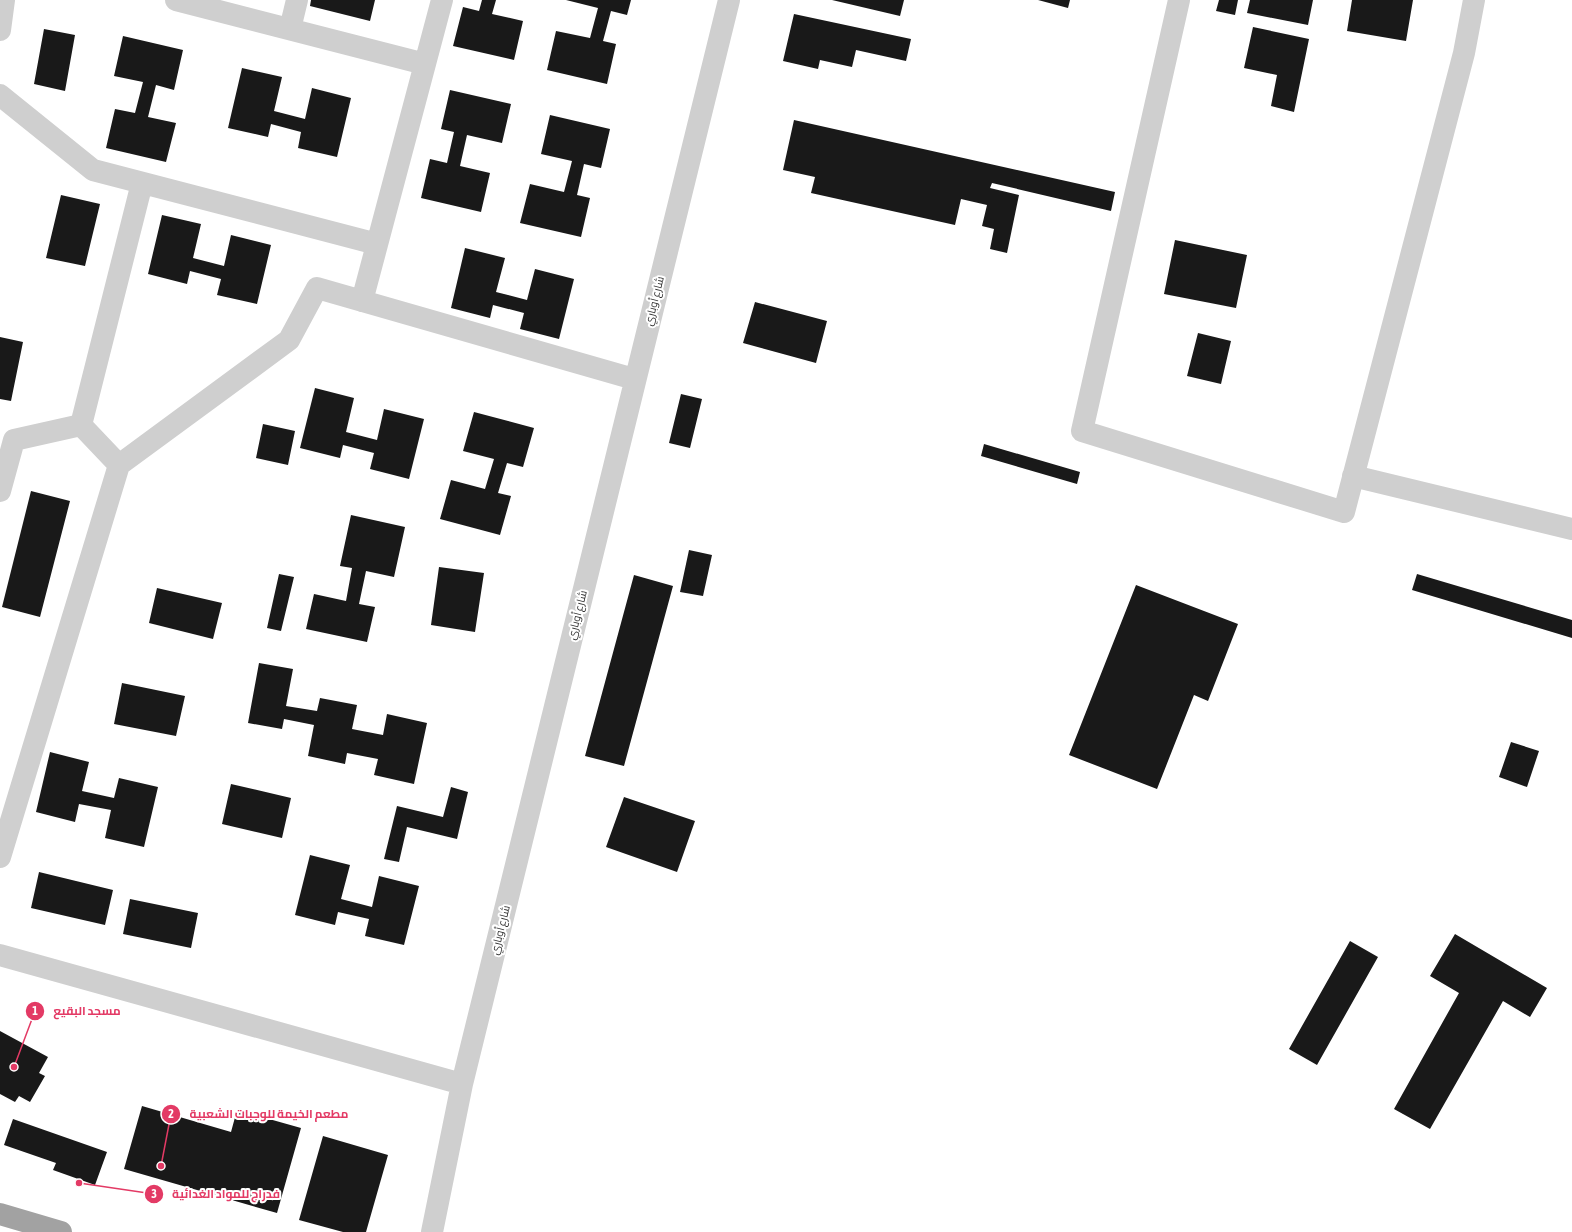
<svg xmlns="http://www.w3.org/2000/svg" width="1572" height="1232" font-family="'Asap Condensed',Cairo,sans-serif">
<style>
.building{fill:#191919}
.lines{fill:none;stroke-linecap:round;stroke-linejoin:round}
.minor{stroke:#cfcfcf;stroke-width:22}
.trunk{stroke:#a2a2a2;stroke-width:22}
.labels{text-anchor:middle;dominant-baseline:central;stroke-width:4;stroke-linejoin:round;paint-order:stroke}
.street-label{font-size:11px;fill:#323232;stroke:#fff}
.leader{fill:none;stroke:#e33a65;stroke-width:1.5}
.callout-dot{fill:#e33a65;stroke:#fff;stroke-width:1.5}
.mark-label{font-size:12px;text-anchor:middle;font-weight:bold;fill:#fff}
.callout-label{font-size:12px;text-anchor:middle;font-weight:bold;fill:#e33a65;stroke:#fff;stroke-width:4;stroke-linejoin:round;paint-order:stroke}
</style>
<rect width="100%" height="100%" fill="#fff"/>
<path class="building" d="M311 0H375L370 21 310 6Z
M482 0H496L492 14 523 21 514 60 453 46 463 7 479 11Z
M566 0H631L627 15 611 11 603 41 616 44 607 84 547 70 556 31 590 38 598 8Z
M832 0H904L900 16Z
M1038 0H1070L1068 8Z
M1219 0H1238L1235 15 1216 11Z
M1250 0H1313L1308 25 1247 13Z
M1352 0H1413L1406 41 1347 31Z
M794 14 911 39 906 61 856 50 852 67 820 60 818 69 783 61Z
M1253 27 1309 39 1294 112 1271 106 1277 75 1244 68Z
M44 29 75 35 65 91 34 84Z
M123 36 183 50 174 90 156 85 148 117 176 123 166 162 106 148 115 109 135 113 143 82 114 76Z
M242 68 282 77 274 111 305 119 312 88 351 98 337 157 298 148 301 132 271 124 268 137 228 128Z
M450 90 511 104 502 143 467 135 460 166 490 173 481 212 421 198 430 159 447 163 454 132 441 129Z
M550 115 610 129 601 168 584 164 577 195 590 198 581 237 520 223 530 184 564 192 572 161 541 154Z
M794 120 1115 192 1111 211 992 183 990 188 1019 195 1007 253 990 249 994 229 982 226 987 205 961 199 955 225 811 193 815 177 783 170Z
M61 195 100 204 85 266 46 258Z
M162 215 201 224 193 258 224 266 231 235 271 245 257 304 217 295 221 279 190 271 187 284 148 274Z
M1175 240 1247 255 1236 308 1164 294Z
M465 248 505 258 496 292 527 300 535 269 574 279 559 339 520 329 524 313 493 305 490 318 451 308Z
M755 302 827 321 816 363 743 343Z
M1198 333 1231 341 1221 384 1187 376Z
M0 337 23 342 11 401 0 399Z
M315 388 354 398 346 432 377 440 384 409 424 419 409 479 370 469 374 453 343 445 340 458 300 448Z
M681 394 702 399 690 448 669 443Z
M474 412 534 428 523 467 507 463 498 493 511 496 500 535 440 519 451 480 485 489 494 459 463 451Z
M263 424 295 431 288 465 256 458Z
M984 444 1080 472 1077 484 981 456Z
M31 491 70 501 40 617 2 607Z
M351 515 405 527 394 577 366 571 359 604 375 607 367 642 306 629 314 594 346 601 352 568 340 566Z
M689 550 712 555 703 596 680 592Z
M439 567 484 573 475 632 431 625Z
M279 574 294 577 281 631 267 628Z
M1417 574 1572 620V638L1412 590Z
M634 575 673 586 624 766 585 756Z
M1136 585 1238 624 1208 701 1194 695 1157 789 1069 755Z
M157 588 222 603 213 639 149 623Z
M259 663 293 669 286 706 317 711 320 698 357 705 352 729 383 735 387 714 427 723 414 784 374 775 378 759 347 753 345 764 308 756 314 725 284 719 282 729 248 723Z
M122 683 185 696 176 736 114 724Z
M1511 742 1539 751 1527 787 1499 777Z
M50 752 89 762 82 791 114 798 119 778 158 787 144 847 105 838 111 810 79 804 75 822 36 812Z
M231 784 291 798 282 838 222 824Z
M451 787 468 792 457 839 407 827 399 862 384 859 397 806 443 817Z
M624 797 695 821 677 872 606 847Z
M310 855 350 865 341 899 372 907 379 876 419 886 404 945 365 936 369 919 338 912 335 925 295 915Z
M39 872 113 890 105 925 31 908Z
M130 899 198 913 191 948 123 934Z
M1455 934 1547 988 1530 1017 1503 1001 1430 1129 1394 1109 1459 993 1430 976Z
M1350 941 1378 957 1317 1065 1289 1049Z
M0 1031 48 1057 39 1073 45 1076 30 1102 19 1096 15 1102 0 1094Z
M142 1106 231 1132 237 1110 301 1128 277 1213 124 1169Z
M13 1119 107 1152 95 1185 53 1170 56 1163 4 1145Z
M323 1136 388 1155 366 1232H343L299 1220Z"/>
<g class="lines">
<path class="minor" d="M176 0 425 64
M1179 0 1082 431 1344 512 1464 53 1474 0
M290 29 297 0
M0 30 4 0
M0 95 93 170 377 244
M362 301 442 0
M81 425 119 465
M1353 476 1572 529
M0 491 14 440 81 425 142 183
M0 857 119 465 289 340 317 288 634 379
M0 955 462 1084
M432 1232 462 1084 729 0"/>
<path class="trunk" d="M0 1214 61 1232"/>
</g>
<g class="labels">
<g class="street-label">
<text transform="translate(654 301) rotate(-76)">شارع أوباري</text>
<text transform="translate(577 615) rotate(-76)">شارع أوباري</text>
<text transform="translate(500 930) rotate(-76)">شارع أوباري</text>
</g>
</g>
<path class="leader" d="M14 1067L35 1011M161 1166L171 1114M79 1183L154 1194"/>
<g class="callout-dot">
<circle cx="14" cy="1067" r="4"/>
<circle cx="161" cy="1166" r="4"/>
<circle cx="79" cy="1183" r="4"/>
<circle cx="35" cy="1011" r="10"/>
<circle cx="171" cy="1114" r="10"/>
<circle cx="154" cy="1194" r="10"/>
</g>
<g class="mark-label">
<text x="35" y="1015">1</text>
<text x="171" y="1118">2</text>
<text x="154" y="1198">3</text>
</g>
<g class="callout-label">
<text x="87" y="1015">مسجد البقيع</text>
<text x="269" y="1118">مطعم الخيمة للوجبات الشعبية</text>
<text x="226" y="1198">فدراج للمواد الغدائية</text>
</g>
</svg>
